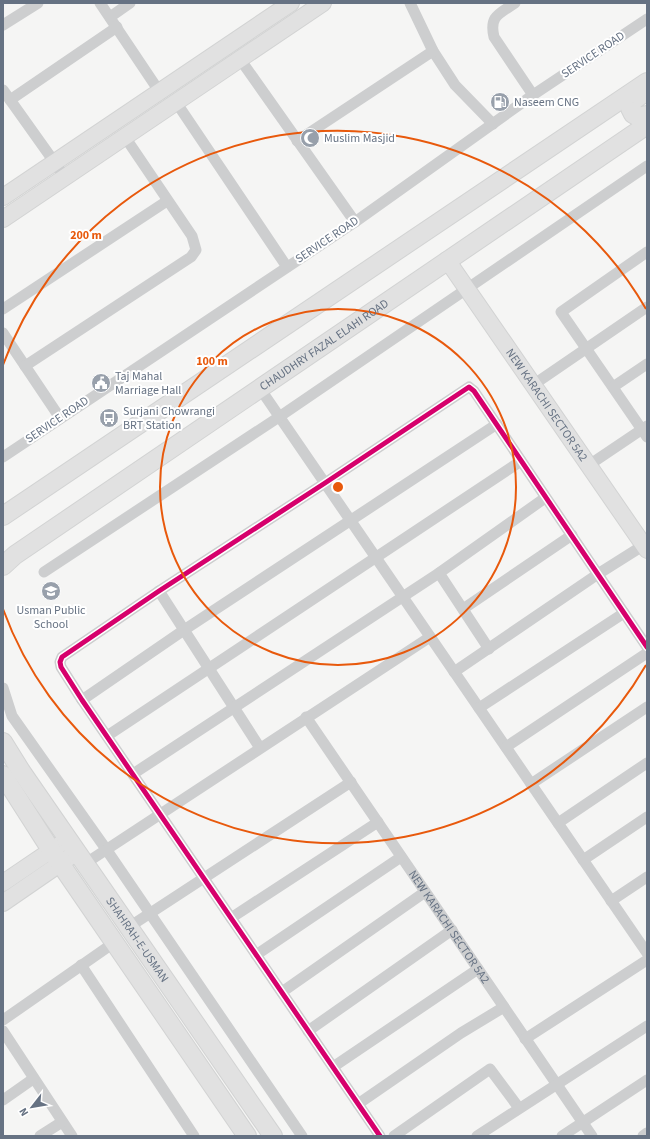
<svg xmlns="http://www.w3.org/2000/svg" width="650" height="1139" font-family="'Source Sans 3',sans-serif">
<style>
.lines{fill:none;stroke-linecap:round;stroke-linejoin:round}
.secondary-casing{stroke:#d2d3d3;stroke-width:18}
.primary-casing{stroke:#d2d3d3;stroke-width:20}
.street{stroke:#cdcecf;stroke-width:11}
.secondary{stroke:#e1e1e1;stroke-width:16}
.primary{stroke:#e1e1e1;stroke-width:18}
.cycleway-casing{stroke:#fff;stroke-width:8}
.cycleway{stroke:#d6006c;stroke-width:5}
.ring{fill:none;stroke:#e8590c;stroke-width:2}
.labels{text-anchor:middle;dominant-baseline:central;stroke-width:4;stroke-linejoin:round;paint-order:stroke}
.street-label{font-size:12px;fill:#667283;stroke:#fff}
.poi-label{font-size:12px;fill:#667283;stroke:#fff;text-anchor:start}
.centre{fill:#e8590c;stroke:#fff;stroke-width:2}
.ring-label{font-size:12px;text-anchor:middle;font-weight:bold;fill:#e8590c;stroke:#fff;stroke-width:4;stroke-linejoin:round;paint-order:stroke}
</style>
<rect width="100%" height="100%" fill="#f5f5f4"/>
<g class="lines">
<g class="secondary-casing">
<g id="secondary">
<path d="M3 197 291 3"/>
<path d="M3 219 323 3"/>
<path id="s2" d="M447 260 647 550"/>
<path d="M3 883 68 839"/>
<path d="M3 903 77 852"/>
</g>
</g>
<g class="primary-casing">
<g id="primary">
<path d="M647 91 634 100 630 108 633 114 638 117 647 115"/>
<path d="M3 516 647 82"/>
<path id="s3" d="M3 566 15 555 647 125"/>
<path id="s4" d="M3 742 21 771 273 1136"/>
<path d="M3 775 51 850 247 1136"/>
</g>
</g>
<g class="street">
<path d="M100 3 159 91"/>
<path d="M410 3 433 51 455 85 493 124"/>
<path d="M515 3C499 14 489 16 494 37L533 95"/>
<path d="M110 17 130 3"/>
<path d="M3 25 38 3"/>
<path d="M240 59 355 222"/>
<path d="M3 90 65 177"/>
<path d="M10 100 117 27"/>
<path d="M176 102 287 267"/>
<path d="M297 141 433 51"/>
<path d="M647 252 561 312 647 437"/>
<path d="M3 309 167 201"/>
<path d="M3 333 60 418"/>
<path d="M25 366 191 257 196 250 192 236 125 137"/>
<path d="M533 385 647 307"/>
<path d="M259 387 647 953"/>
<path d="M613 387 647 364"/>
<path d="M3 457 355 222 533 95 647 19"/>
<path d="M589 465 647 426"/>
<path d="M44 572 279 417 647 166"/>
<path d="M439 573 489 649"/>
<path d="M159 591 260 748"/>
<path d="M463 609 572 535"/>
<path d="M454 672 598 574 644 545"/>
<path d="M3 688 12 716 106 849 302 1136"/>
<path d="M82 700 184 630 497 424"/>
<path d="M479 708 624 613"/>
<path id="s1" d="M306 717 592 1136"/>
<path d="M107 736 521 461"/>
<path d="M506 747 647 653"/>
<path d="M133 774 439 573 545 498"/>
<path d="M531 784 647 707"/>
<path d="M558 823 647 763"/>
<path d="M583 860 647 817"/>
<path d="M86 863 430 637"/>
<path d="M611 901 647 877"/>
<path d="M231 918 378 822"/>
<path d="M129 927 351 782"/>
<path d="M256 955 401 857"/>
<path d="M81 965 194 1136"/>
<path d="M282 992 425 892"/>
<path d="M3 1020 115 942"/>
<path d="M3 1031 72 1136"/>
<path d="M308 1031 452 930"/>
<path d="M525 1039 647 960"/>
<path d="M333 1067 478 969"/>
<path d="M3 1100 33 1079"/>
<path d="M358 1104 461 1033 504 1007"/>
<path d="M40 1136 62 1122"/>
<path d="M380 1136 82 700 61 667 60 662 62 657 159 591 325 483 469 387 474 391 647 647"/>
<path d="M394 1136 490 1069 519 1108"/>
<path d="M477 1136 647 1026"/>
<path d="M562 1136 647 1080"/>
<path d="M643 1136 647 1133"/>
</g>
<use href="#secondary" class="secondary"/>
<use href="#primary" class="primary"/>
<g class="cycleway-casing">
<path id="cycleway" d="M380 1136 82 700 61 667 60 662 62 657 159 591 325 483 469 387 474 391 647 647"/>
</g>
<use href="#cycleway" class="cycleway"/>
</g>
<g class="ring">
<circle cx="338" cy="487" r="178"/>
<path d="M646 665A356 356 0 0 1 3 609M3 365A356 356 0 0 1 646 309"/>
</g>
<defs>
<g id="fuel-disc" transform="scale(1)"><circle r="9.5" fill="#98a0ab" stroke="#fff"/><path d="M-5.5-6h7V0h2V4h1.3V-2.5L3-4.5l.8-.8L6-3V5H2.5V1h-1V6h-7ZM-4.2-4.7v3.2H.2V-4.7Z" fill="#fff"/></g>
<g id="mosque-disc" transform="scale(1)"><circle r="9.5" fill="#98a0ab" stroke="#fff"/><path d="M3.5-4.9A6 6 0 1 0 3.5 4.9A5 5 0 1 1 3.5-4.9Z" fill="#fff"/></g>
<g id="civic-disc" transform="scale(1)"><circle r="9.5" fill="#98a0ab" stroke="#fff"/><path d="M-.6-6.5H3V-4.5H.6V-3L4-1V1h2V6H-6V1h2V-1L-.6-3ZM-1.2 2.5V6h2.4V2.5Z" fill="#fff"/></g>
<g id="bus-disc" transform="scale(1)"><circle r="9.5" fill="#98a0ab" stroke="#fff"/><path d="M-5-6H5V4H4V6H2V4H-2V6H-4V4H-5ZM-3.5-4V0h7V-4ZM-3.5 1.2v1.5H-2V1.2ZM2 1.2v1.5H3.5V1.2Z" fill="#fff"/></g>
<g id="school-disc" transform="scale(1)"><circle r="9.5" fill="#98a0ab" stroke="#fff"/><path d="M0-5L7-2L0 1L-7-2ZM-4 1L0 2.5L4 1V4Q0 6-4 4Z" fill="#fff"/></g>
</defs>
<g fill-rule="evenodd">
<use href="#fuel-disc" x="500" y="102"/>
<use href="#mosque-disc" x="310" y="138"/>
<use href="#civic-disc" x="101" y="383"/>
<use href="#bus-disc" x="109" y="418"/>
<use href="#school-disc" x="51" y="591"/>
</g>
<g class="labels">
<g class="street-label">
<text transform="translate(593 55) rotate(-34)">SERVICE ROAD</text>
<text transform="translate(327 240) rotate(-34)">SERVICE ROAD</text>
<text stroke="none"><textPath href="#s3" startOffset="390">CHAUDHRY FAZAL ELAHI ROAD</textPath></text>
<text stroke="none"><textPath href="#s2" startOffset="176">NEW KARACHI SECTOR 5A2</textPath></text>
<text transform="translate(57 420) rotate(-34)">SERVICE ROAD</text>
<text stroke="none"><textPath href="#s1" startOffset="254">NEW KARACHI SECTOR 5A2</textPath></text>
<text stroke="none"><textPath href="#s4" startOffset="239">SHAHRAH-E-USMAN</textPath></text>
</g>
<g class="poi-label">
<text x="514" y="102">Naseem CNG</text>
<text x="324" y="138">Muslim Masjid</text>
<text x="115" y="376">Taj Mahal<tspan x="115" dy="14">Marriage Hall</tspan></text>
<text x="123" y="411">Surjani Chowrangi<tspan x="123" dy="14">BRT Station</tspan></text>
<text x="51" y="610" text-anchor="middle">Usman Public<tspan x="51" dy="14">School</tspan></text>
</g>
</g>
<circle cx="338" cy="487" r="6" class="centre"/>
<g class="ring-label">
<text x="86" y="239">200 m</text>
<text x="212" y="365">100 m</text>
</g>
<rect width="650" height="1139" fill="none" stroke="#667283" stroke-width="8"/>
<g transform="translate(32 1107) rotate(239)" stroke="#ffffff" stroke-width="3" paint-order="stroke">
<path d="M0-3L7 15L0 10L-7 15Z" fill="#667283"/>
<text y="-6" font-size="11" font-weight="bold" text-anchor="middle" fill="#667283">N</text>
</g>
</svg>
